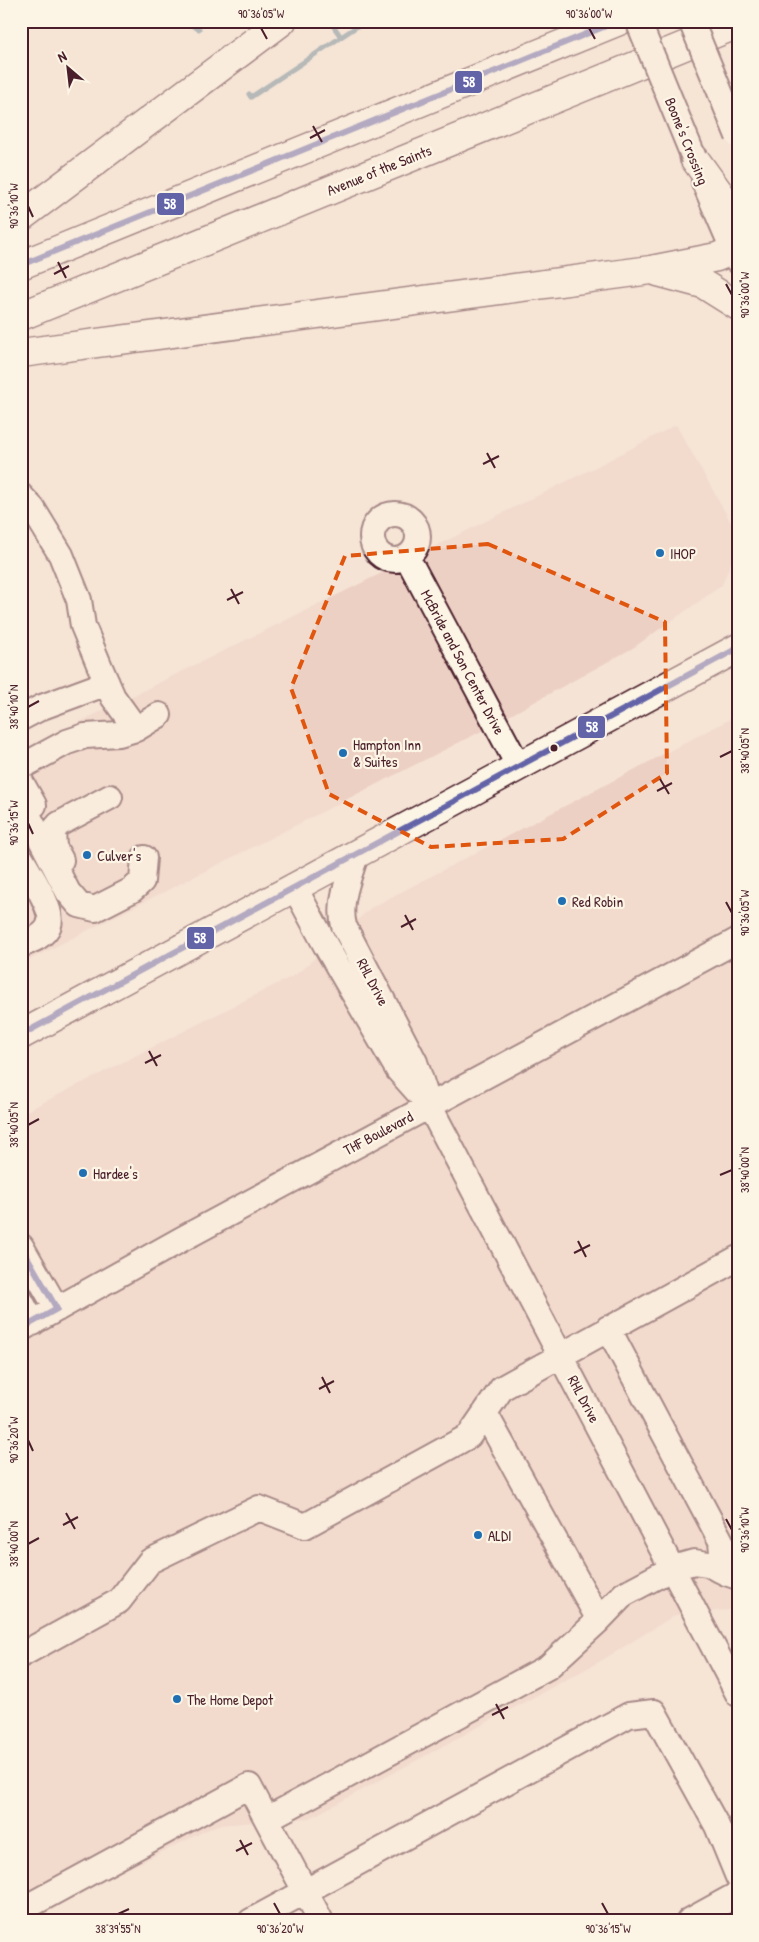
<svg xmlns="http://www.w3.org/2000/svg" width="759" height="1942" font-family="'Patrick Hand',sans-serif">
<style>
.built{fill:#edd0c4}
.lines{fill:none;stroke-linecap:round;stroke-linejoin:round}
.stream{stroke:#688694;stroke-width:5}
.minor-casing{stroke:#4a1f2b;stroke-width:28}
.major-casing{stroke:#4a1f2b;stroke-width:31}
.highway-casing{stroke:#4a1f2b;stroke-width:31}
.minor{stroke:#fcf5e5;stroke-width:24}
.major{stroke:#fcf5e5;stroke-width:28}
.highway{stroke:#fcf5e5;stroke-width:28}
.minor-bridge-casing{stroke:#4a1f2b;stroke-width:28;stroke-linecap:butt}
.minor-bridge{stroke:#fcf5e5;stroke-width:24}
.bus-1-casing{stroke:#fcf5e5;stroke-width:10}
.bus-1{stroke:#6364a8;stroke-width:6}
.marked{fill:none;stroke:#e0560e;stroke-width:4;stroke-dasharray:10 6;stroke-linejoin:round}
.ticks{fill:none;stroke:#4a1f2b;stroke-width:2}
.poi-dot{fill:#1f6fb2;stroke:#fcf5e5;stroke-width:2}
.bus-dot{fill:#4a1f2b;stroke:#fcf5e5;stroke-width:2}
.labels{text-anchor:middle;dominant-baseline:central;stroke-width:4.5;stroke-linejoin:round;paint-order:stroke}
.street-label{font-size:15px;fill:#4a1f2b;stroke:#fcf5e5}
.poi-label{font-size:15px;fill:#4a1f2b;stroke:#fcf5e5;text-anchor:start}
.line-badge{stroke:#fcf5e5;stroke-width:2}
.badge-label{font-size:14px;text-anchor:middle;font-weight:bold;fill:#fff}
.neatline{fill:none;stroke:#4a1f2b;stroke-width:2}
.ticks-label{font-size:12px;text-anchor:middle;fill:#4a1f2b}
</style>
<rect width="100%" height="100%" fill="#f5e4d6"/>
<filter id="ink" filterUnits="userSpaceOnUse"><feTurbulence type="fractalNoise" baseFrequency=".02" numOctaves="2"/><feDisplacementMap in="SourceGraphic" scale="10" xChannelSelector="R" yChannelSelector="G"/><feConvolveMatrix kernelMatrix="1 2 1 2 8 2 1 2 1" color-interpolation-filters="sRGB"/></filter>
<g filter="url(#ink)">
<path class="built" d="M676 425 738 535V545L722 585 633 648 478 733 21 964V751L598 466Z
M738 715V1609L675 1615 604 1659 310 1818 217 1825 21 1921V1114L297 974 371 908Z"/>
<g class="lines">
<path class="stream" d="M183 21 199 29
M330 21 341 37
M249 94 251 97 365 21"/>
<g class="minor-casing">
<path id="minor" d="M704 182 738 261
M21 496 33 509 61 555 79 600 83 626 100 667 113 697 136 729
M372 537a23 23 0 1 1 46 0a23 23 0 1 1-46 0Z
M407 557 519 767
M21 718 42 707 107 683
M21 767 67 742 85 736 119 734 136 729 159 715
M21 782 34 805
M26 811 68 892 79 905 95 909 132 890 142 881 144 858
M356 855C349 878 338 902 344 926L415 1062 429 1105 738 1694
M21 858C29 872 55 911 49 925 45 936 31 941 21 945
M61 860 54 847 53 831 59 824 110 797
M295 888 326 946 398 1070 423 1098
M21 1246 57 1309
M21 1301 33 1323
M608 1328 721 1541 722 1553 717 1569
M21 1329 182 1239 738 940
M485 1413 599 1620
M21 1655 119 1601 150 1561 259 1508 305 1526 460 1441 469 1436 502 1388 738 1258
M267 1819 548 1667 597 1622 624 1594 673 1568 694 1562 708 1564 726 1573 738 1577
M21 1910 249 1786 321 1921
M251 1921 629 1715 654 1712 717 1826 738 1877
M689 1921 738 1894"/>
</g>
<g class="major-casing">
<path id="major" d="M21 1035 738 648"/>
</g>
<g class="highway-casing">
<path id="highway" d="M694 158 725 201 738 214
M21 217 282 21
M21 265 619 21
M658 272 703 284 738 306
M21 316 738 24
M21 353 651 270 717 257 738 248"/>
</g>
<use href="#minor" class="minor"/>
<use href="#major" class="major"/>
<use href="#highway" class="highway"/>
<g class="minor-bridge-casing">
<path id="minor-bridge" d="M638 21 694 158
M691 21 738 136"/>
</g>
<use href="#minor-bridge" class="minor-bridge"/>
<g class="bus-1-casing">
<path id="bus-1" d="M21 265 618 21
M21 1035 738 648
M21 1246 57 1309 21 1329"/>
</g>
<use href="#bus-1" class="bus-1"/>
</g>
</g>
<path d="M0 0H759V1942H0ZM488 544 665 622 667 773 563 839 431 847 329 794 291 688 345 556Z" fill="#f5e4d6" fill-opacity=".55" fill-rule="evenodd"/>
<path class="marked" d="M488 544 665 622 667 773 563 839 431 847 329 794 291 688 345 556Z"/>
<path class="ticks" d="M261 28 267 39M589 28 595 39M313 126 322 142M310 138 325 130M28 206 33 217M58 262 66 278M54 274 69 266M726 284 732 295M487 453 495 468M483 464 499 456M231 589 239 604M227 600 243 592M28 707 39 701M720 757 732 751M660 779 669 794M657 791 672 783M28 823 33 834M726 902 732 913M405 915 413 930M401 927 416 919M149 1051 157 1066M145 1063 161 1055M28 1125 39 1119M720 1175 732 1170M578 1241 586 1257M574 1253 590 1245M322 1377 330 1393M319 1389 334 1381M28 1440 33 1451M66 1513 75 1529M726 1519 732 1530M63 1525 78 1517M28 1544 39 1538M496 1704 504 1719M492 1715 508 1707M240 1840 248 1855M236 1851 252 1843M274 1903 280 1914M602 1903 608 1914M118 1914 129 1909"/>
<g class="poi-dot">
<circle cx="660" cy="553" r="5"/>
<circle cx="343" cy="753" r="5"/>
<circle cx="87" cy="855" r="5"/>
<circle cx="562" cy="901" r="5"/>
<circle cx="83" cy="1173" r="5"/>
<circle cx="478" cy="1535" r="5"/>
<circle cx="177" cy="1699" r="5"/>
</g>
<circle class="bus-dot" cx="554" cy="748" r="4.5"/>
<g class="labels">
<g class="street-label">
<text transform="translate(687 141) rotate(68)">Boone's Crossing</text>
<text transform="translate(379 170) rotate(-22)">Avenue of the Saints</text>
<text transform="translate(463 662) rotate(62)">McBride and Son Center Drive</text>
<text transform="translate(373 982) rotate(62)">RHL Drive</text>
<text transform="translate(378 1133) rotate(-28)">THF Boulevard</text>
<text transform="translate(584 1399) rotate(62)">RHL Drive</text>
</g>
<g class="poi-label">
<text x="670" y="553">IHOP</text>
<text x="353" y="744">Hampton Inn<tspan x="353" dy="17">&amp; Suites</tspan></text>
<text x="97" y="855">Culver's</text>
<text x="572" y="901">Red Robin</text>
<text x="93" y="1173">Hardee's</text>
<text x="488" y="1535">ALDI</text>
<text x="187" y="1699">The Home Depot</text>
</g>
</g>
<g class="line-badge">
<rect x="454" y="70" width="29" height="24" rx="5" fill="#6364a8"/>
<rect x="156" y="192" width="29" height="24" rx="5" fill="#6364a8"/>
<rect x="577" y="715" width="29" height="24" rx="5" fill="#6364a8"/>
<rect x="186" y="926" width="29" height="24" rx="5" fill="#6364a8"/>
</g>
<g class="badge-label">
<text x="469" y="87">58</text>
<text x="170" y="209">58</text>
<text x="592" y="732">58</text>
<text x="200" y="943">58</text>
</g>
<rect width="759" height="1942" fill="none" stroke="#fcf5e5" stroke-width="55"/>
<g transform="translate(68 68) rotate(332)" stroke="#fcf5e5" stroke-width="4" paint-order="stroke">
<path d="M0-4L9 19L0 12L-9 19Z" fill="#4a1f2b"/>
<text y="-8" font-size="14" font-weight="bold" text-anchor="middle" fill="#4a1f2b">N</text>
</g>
<rect x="28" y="28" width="704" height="1886" class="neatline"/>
<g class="ticks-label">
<text x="261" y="18">90°36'05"W</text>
<text x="589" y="18">90°36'00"W</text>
<text transform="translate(14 206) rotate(-90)" y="4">90°36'10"W</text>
<text transform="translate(745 295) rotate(-90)" y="4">90°36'00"W</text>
<text transform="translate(14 707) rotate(-90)" y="4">38°40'10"N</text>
<text transform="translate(745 751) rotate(-90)" y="4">38°40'05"N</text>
<text transform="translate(14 823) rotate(-90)" y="4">90°36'15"W</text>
<text transform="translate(745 913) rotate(-90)" y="4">90°36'05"W</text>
<text transform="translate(14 1125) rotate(-90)" y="4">38°40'05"N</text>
<text transform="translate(745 1170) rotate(-90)" y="4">38°40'00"N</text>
<text transform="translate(14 1440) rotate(-90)" y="4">90°36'20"W</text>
<text transform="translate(745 1530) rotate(-90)" y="4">90°36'10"W</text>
<text transform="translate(14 1544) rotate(-90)" y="4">38°40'00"N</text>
<text x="118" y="1933">38°39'55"N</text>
<text x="280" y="1933">90°36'20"W</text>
<text x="608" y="1933">90°36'15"W</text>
</g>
</svg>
